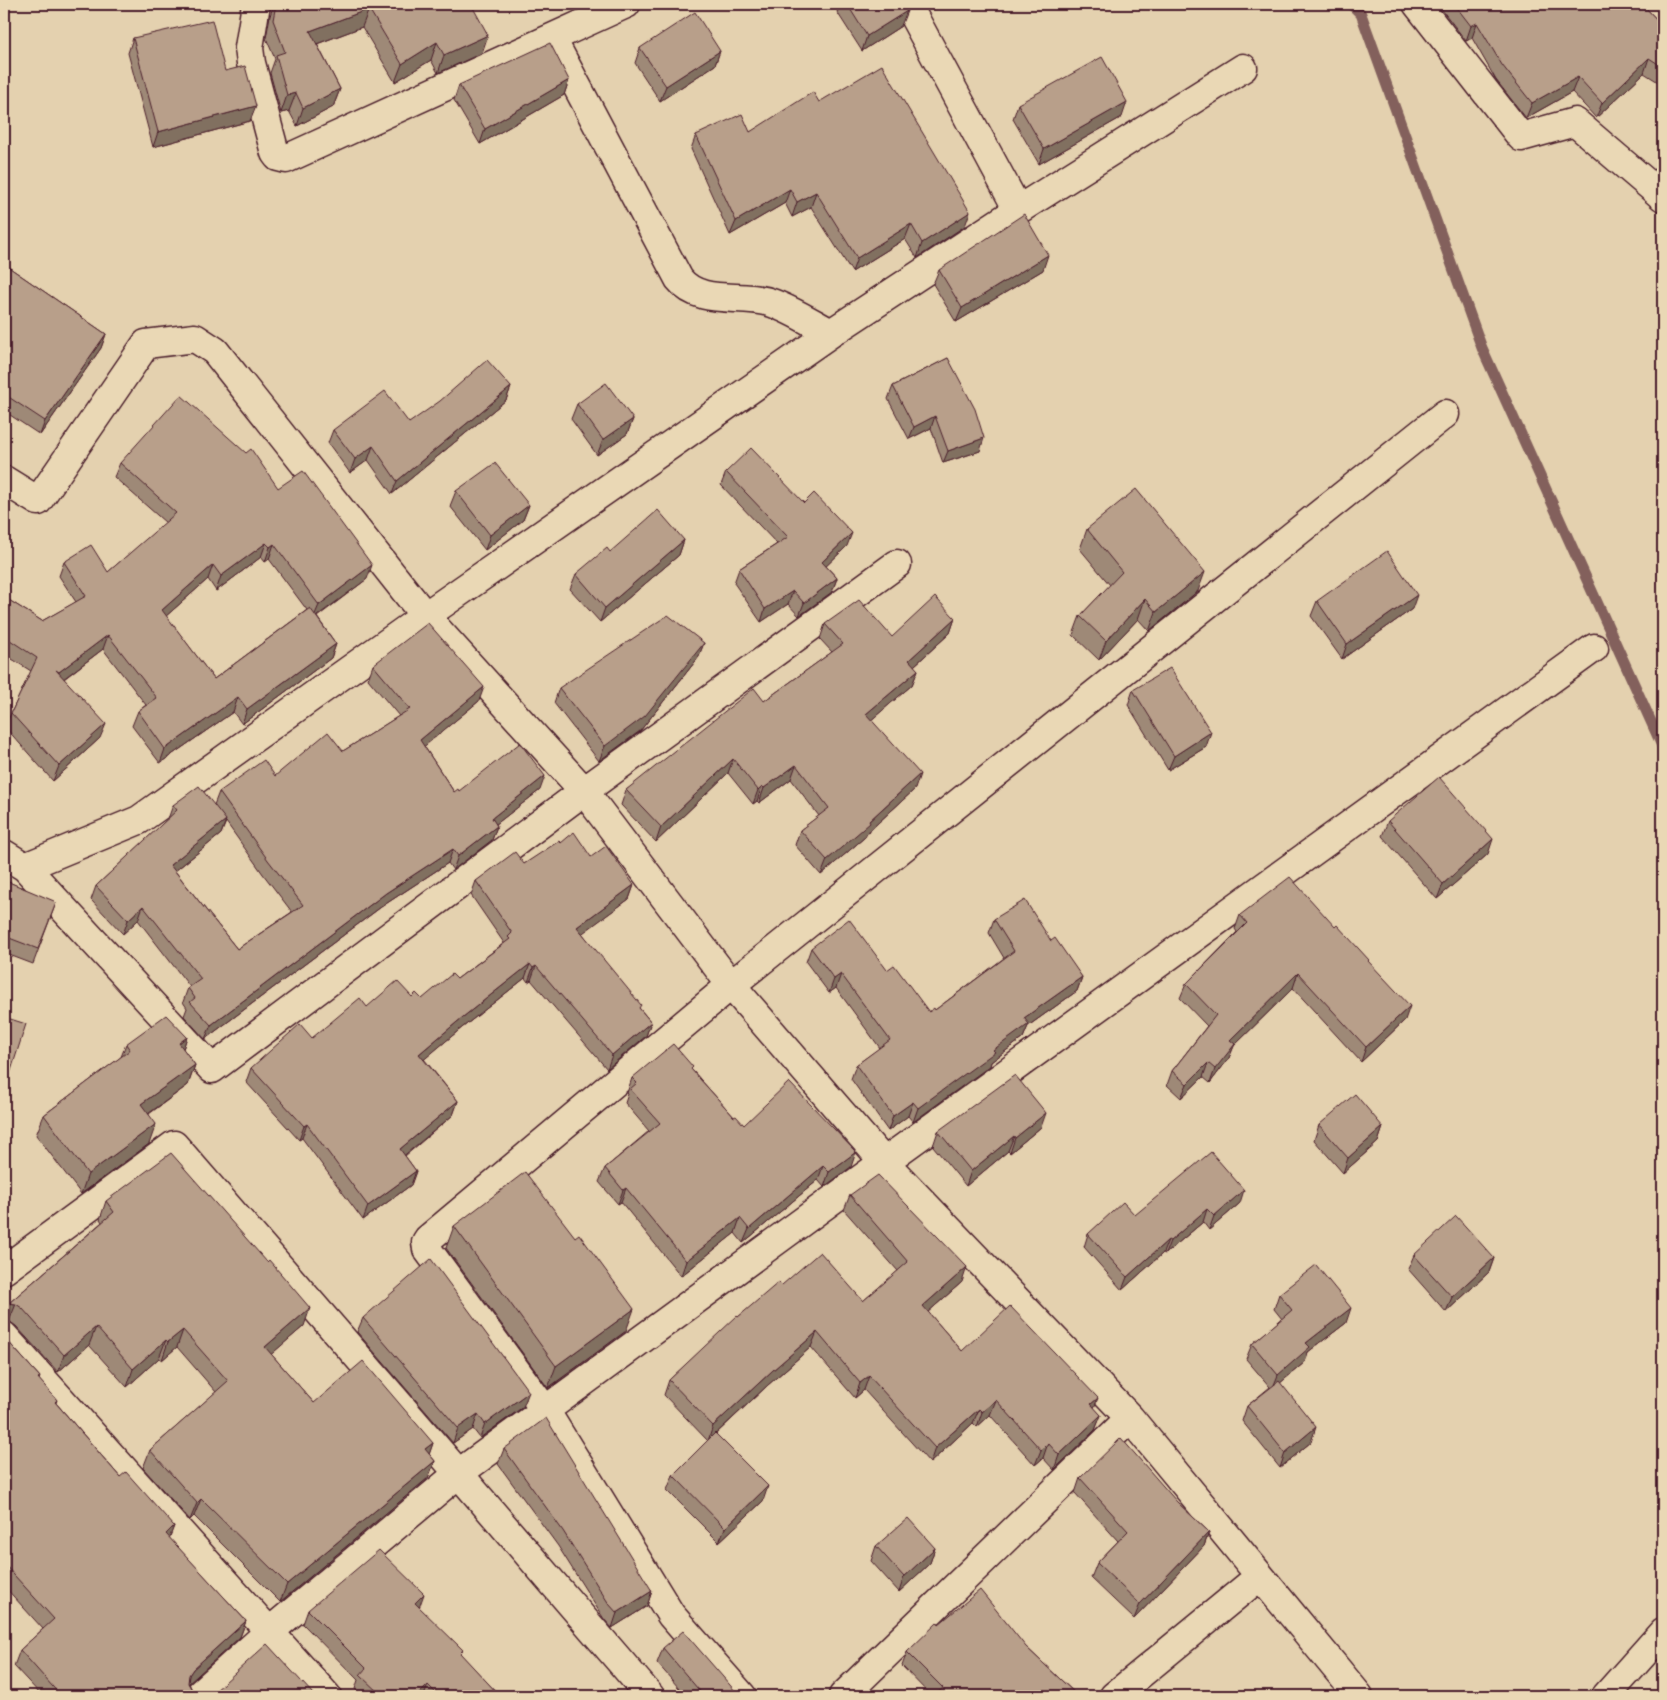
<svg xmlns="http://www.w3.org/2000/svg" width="1667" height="1700" font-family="'Gochi Hand',sans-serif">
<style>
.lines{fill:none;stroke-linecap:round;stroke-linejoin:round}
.stream{stroke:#83605c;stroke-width:11}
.minor-casing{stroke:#4a1f2b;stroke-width:31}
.minor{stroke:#ead8b5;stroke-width:28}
.wall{fill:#9e8977;stroke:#4a1f2b;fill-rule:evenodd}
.shaded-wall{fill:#816f61;stroke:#4a1f2b}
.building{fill:#b89f8a;stroke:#4a1f2b}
</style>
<rect width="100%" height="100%" fill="#e4d1af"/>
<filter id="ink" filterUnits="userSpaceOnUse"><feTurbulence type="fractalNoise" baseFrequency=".02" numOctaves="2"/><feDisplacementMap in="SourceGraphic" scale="10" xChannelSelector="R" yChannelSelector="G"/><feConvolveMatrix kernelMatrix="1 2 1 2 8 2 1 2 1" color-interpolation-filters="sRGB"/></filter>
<g filter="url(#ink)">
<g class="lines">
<path class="stream" d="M1351 4 1361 14 1482 348 1663 748"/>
<g class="minor-casing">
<path id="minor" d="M256 4 249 48 251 63 275 153 278 157 286 159 626 4
M907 4 1018 210
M1417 4 1521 137 1575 122 1663 197
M552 39 679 279C700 306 740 293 769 302 791 309 812 323 831 333
M4 480 38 501 146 344 195 338 215 351 425 616 584 791 731 985 884 1162 1130 1418 1359 1696
M4 854 25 867 212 1069 584 791 897 564
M25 867 139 820 425 616 831 333 1018 210 1243 68
M4 1270 174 1145 397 1402 650 1696
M4 1336 327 1696
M198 1696 269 1632 459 1473 884 1162 1594 648
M742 1696 671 1615 545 1410 427 1249 426 1242 428 1239 731 985 1445 414
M843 1696 1130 1418
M1114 1696 1260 1576
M1606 1696 1663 1632"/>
</g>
<use href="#minor" class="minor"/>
</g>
<path class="wall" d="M274 4H471L482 53 438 73 431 60 395 82 362 27 317 44 340 89 333 107 297 126 289 111 281 113 270 73 275 59 266 38 270 16Z
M840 4H903L901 26 862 51 837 12Z
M1440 4H1642L1663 26V85L1644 73 1596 118 1572 92 1526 118 1496 80 1472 38 1466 41 1442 10 1443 8Z
M133 38 256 106 250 121 153 147 128 53Z
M640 48 720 51 715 65 660 101 635 63Z
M569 80 564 95 480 144 454 100 459 85Z
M819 102 965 226 917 258 905 239 852 272 811 207 792 217 785 203 730 235 691 149 696 135 750 132Z
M1018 104 1122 117 1039 164 1013 119Z
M1663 160V177L1659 173Z
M4 264 106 334 101 348 40 435 4 411Z
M939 270H1043L956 322 933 284Z
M948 358 980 451 943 463 931 428 909 439 888 399 893 386Z
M511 387 506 400 392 494 368 460 350 473 328 443 333 430 409 423Z
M577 404 633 419 627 434 597 455 571 419Z
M120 463 278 488 367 579 317 617 336 644 331 658 242 724 233 712 160 763 132 726 138 711 146 705 103 649 64 679 100 738 53 781 5 727 11 713 31 671 4 654V597L42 621 76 602 59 576 64 562 108 572 166 523 114 477ZM261 557 265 562 269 559 307 610 214 679 166 616 208 579 216 591Z
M726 472 804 503 847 546 826 566 837 578 832 592 799 616 788 604 761 622 734 583 739 569 777 544 721 485Z
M456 491 529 505 523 520 485 550 450 506Z
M1087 529 1198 591 1149 631 1138 619 1099 660 1073 635 1080 616 1110 585 1080 549Z
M684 540 679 555 600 622 570 589 576 574 610 552Z
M1317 601 1412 609 1342 659 1311 616Z
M955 618 950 633 914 666 918 670 912 685 871 720 915 789 867 833 865 837 821 875 795 845 800 830 819 816 791 779 759 803 757 801 753 804 728 773 656 842 621 805 626 790 764 701 832 652 820 639 825 624 892 637Z
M704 643 698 658 640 731 599 761 554 703 559 688Z
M373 665 479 701 424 746 454 792 459 791 540 790 496 824 497 826 492 840 453 870 448 863 381 907 205 1039 184 1016 187 1008 183 1002 188 988 190 987 138 920 123 934 91 900 96 886 168 819 173 805H214L219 792 275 776 343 751 399 716 368 679ZM226 822 263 874 292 912 237 949 175 871 221 834Z
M1133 690 1206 747 1168 770 1128 705Z
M1388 821 1488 854 1437 899 1382 836Z
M561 843 591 857 634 885 629 899 582 933 640 1009 651 1022 646 1036 607 1069 531 980 528 982 525 978 458 1031 424 1059 458 1101 453 1115 405 1156 416 1171 411 1185 363 1220 302 1138 299 1140 246 1082 251 1068 312 1038 367 1007 412 997 422 999 457 979 504 943 471 895 476 881 524 864Z
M4 880 56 903 33 964 4 953Z
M1240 915 1335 927 1368 962 1405 1020 1361 1062 1293 988 1234 1046 1229 1058 1210 1083 1203 1077 1181 1098 1167 1085 1172 1071 1207 1026 1180 998 1186 984 1237 932 1235 929Z
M994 919 1051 941 1082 977 1077 991 1028 1026 1023 1038 991 1062 990 1066 913 1122 908 1116 888 1131 851 1079 856 1065 880 1048 836 988 829 993 806 962 811 948 887 970 929 1012 935 1010 1004 958 989 933Z
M4 1017 7 1083 4 1092Z
M187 1037 183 1049 195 1065 188 1085 149 1114V1144L81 1194 36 1135 44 1115 121 1057 126 1044Z
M692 1070 734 1117 744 1125 851 1167 824 1187 818 1180 743 1243 735 1233 681 1276 621 1202 618 1204 599 1182 605 1168 649 1131 625 1103 628 1094 627 1093 632 1078Z
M1319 1125 1383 1127 1378 1142 1343 1173 1314 1140Z
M1041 1127 1010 1153 1008 1151 966 1186 933 1146 938 1131Z
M850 1195 962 1282 928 1312 962 1351 1094 1408 1101 1415 1095 1430 1054 1470 1043 1458 1035 1465 990 1415 977 1427 973 1423 930 1463 864 1390 855 1398 811 1347 768 1385 716 1434 763 1501 719 1542 667 1490 673 1475 708 1441 664 1395 669 1380 738 1317 782 1285 863 1301 898 1271 844 1210Z
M106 1201 304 1326 271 1354 314 1403 433 1443 429 1454 435 1461 428 1478 280 1602 194 1516 190 1520 143 1468 150 1450 216 1392 177 1347 162 1360 159 1358 127 1387 89 1345 58 1372 16 1326 9 1321H4V1318L9 1303 102 1222 100 1219Z
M1240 1203 1209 1230 1203 1222 1165 1254 1163 1253 1122 1290 1084 1247 1088 1234 1135 1215Z
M454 1226 575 1237 626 1331 548 1388 446 1248Z
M1414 1255 1494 1258 1489 1272 1446 1312 1408 1269Z
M1279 1294 1346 1323 1308 1352 1305 1362 1280 1383 1311 1442 1280 1468 1242 1421 1247 1406 1270 1387 1246 1359 1252 1344 1282 1319 1274 1309Z
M363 1318 523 1407 480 1438 473 1429 453 1443 357 1332Z
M4 1337 40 1377 39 1380 57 1400 56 1403 120 1477 174 1526 169 1538 246 1621 240 1637 189 1683 192 1690 199 1695 312 1696H42L14 1666 20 1650 43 1629 4 1586Z
M504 1449 652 1591 647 1606 612 1628 604 1619 558 1546 498 1464Z
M1080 1478 1177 1502 1209 1532 1204 1546 1134 1619 1091 1578 1097 1563 1118 1541 1075 1493Z
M876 1546 935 1548 930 1563 899 1592 871 1561Z
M419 1607 461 1655 500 1696H362L355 1689 358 1680 303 1624 308 1610Z
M939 1624 1026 1647 1078 1696H931L902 1666 907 1652Z
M663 1648 734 1696H686L657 1663Z"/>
<path class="shaded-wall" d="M369 9 362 27 303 49 310 31Z
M907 11 901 26 862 51 867 36Z
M1477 23 1472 38 1466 41 1471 26Z
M488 35 482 53 438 73 444 55Z
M437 42 431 60 395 82 402 64Z
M720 51 715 65 660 101 666 86Z
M1649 58 1644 73 1596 118 1602 103Z
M1578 77 1572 92 1526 118 1532 103Z
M569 80 564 95 480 144 485 129Z
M340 89 333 107 297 126 303 108Z
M296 93 289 111 281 113 287 95Z
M1127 102 1122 117 1039 164 1044 149Z
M256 106 250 121 153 147 158 132Z
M790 189 785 203 730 235 736 221Z
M816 192 811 207 792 217 797 202Z
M970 212 965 226 917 258 922 243Z
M911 224 905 239 852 272 857 258Z
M1048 255 1043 270 956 322 962 308Z
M106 334 101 348 40 435 45 421Z
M511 387 506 400 392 494 397 481Z
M935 416 931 428 909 439 914 427Z
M633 419 627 434 597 455 603 440Z
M984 438 980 451 943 463 948 451Z
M373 446 368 460 350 473 355 459Z
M529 505 523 520 485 550 490 535Z
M852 533 847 546 817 575 822 562Z
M684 540 679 555 600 622 605 608Z
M266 543 261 557 216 591 221 576Z
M274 544 269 559 265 562 270 547Z
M213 565 208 579 156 625 162 610Z
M372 565 367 579 313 619 319 605Z
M1205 572 1198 591 1149 631 1156 612Z
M837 578 832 592 799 616 804 603Z
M793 591 788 604 761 622 765 609Z
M1417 595 1412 609 1342 659 1347 644Z
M1145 599 1138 619 1099 660 1106 641Z
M955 618 950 633 904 675 909 660Z
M108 635 103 649 54 686 59 672Z
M704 643 698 658 640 731 599 761 605 746Z
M336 644 331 658 242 724 247 709Z
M918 670 912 685 861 729 866 714Z
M484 687 479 701 415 754 420 740Z
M238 697 233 712 160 763 165 749Z
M106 724 100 738 53 781 59 766Z
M1211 732 1206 747 1168 770 1174 756Z
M733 759 728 773 656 842 661 827Z
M796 765 791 779 759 803 764 788Z
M920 774 915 789 867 833 865 837 821 875 827 860Z
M545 776 540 790 486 832 492 818Z
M762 786 757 801 753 804 758 790Z
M226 820 221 834 165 879 170 865Z
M497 826 492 840 453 870 458 856Z
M1493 839 1488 854 1437 899 1443 884Z
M453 849 448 863 381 907 205 1039 211 1025 386 893Z
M634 885 629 899 572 941 577 927Z
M143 906 138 920 123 934 128 920Z
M530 964 525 978 458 1031 414 1068 419 1054 463 1017Z
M536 966 531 980 528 982 533 968Z
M1298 973 1293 988 1234 1046 1229 1058 1210 1083 1215 1069 1230 1040Z
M841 974 836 988 829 993 834 979Z
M1082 977 1077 991 1028 1026 1023 1038 991 1062 990 1066 913 1122 918 1108 993 1050 1024 1018Z
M1410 1006 1405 1020 1361 1062 1366 1047Z
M651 1022 646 1036 607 1069 612 1055Z
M187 1037 180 1058 179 1043Z
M1208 1063 1203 1077 1181 1098 1187 1084Z
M195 1065 188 1085 134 1124 141 1104Z
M458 1101 453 1115 395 1163 400 1149Z
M913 1102 908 1116 888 1131 893 1116Z
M1046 1113 1041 1127 1010 1153 1015 1138Z
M156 1124 149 1144 81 1194 88 1174Z
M307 1124 302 1138 299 1140 304 1126Z
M1383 1127 1378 1142 1343 1173 1348 1158Z
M1014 1136 1008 1151 966 1186 971 1171Z
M856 1152 851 1167 824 1187 829 1172Z
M823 1166 818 1180 743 1243 749 1229Z
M416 1171 411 1185 363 1220 368 1206Z
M626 1188 621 1202 618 1204 623 1190Z
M1244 1190 1240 1203 1209 1230 1214 1216Z
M1207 1209 1203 1222 1165 1254 1170 1241Z
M740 1218 735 1233 681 1276 686 1261Z
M1168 1240 1163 1253 1122 1290 1127 1277Z
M1494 1258 1489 1272 1446 1312 1452 1297Z
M967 1267 962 1282 918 1321 923 1306Z
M9 1303 16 1304 9 1321H4V1318Z
M310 1308 304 1326 259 1365 265 1347Z
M1351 1308 1346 1323 1308 1352 1305 1362 1272 1390 1278 1375 1306 1343Z
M634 1309 626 1331 548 1388 556 1366Z
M96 1327 89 1345 58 1372 64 1355Z
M183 1330 177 1347 162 1360 168 1342Z
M817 1332 811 1347 768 1385 708 1441 713 1426 773 1370Z
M166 1340 159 1358 127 1387 133 1369Z
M869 1376 864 1390 855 1398 860 1383Z
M529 1392 523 1407 480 1438 485 1424Z
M1098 1398 1092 1413 1091 1404Z
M996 1400 990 1415 977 1427 982 1412Z
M979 1409 973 1423 930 1463 935 1448Z
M478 1414 473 1429 453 1443 458 1428Z
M1101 1415 1095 1430 1054 1470 1059 1455Z
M1316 1427 1311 1442 1280 1468 1285 1453Z
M433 1443 427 1461 425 1449Z
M1048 1443 1043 1458 1035 1465 1041 1450Z
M435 1461 428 1478 280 1602 287 1584Z
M768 1486 763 1501 719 1542 725 1528Z
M201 1499 194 1516 190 1520 197 1503Z
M174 1526 168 1542 166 1534Z
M1209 1532 1204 1546 1134 1619 1140 1604Z
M935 1548 930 1563 899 1592 904 1577Z
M652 1591 647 1606 612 1628 617 1613Z
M424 1594 419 1608 415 1603Z
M246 1621 240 1637 187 1685 189 1675 193 1669Z
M428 1685 424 1696H417Z"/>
<path class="building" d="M276 4H471L488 35 444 55 437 42 402 64 369 9 310 31 340 89 303 108 296 93 287 95 276 55 285 52 273 20Z
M847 4H903L907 11 867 36Z
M1454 4H1642L1663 26V67L1649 58 1602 103 1578 77 1532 103 1502 65 1477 23 1471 26Z
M695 12 720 51 666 86 640 48Z
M212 20 225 71 245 66 256 106 158 132 133 38Z
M550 43 569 80 485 129 459 85Z
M1102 57 1127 102 1044 149 1018 104Z
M882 65 970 212 922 243 911 224 857 258 816 192 797 202 790 189 736 221 696 135 742 114 750 132 813 92 819 102Z
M1024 214 1048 255 962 308 939 270Z
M4 264 106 334 45 421 4 394Z
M948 358 975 409 984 438 948 451 935 416 914 427 893 386Z
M487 360 511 387 397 481 373 446 355 459 333 430 385 391 409 423 440 401Z
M606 383 633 419 603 440 577 404Z
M181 395 246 453 251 449 278 488 303 471 372 565 319 605 274 544 270 547 266 543 221 576 213 565 162 610 214 679 310 608 336 644 247 709 238 697 165 749 138 711 157 698 108 635 59 672 56 670 106 724 59 766 11 713 37 658 4 636V597L42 621 86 596 64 562 91 545 108 572 176 513 120 463Z
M751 448 804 503 814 493 852 533 822 562 837 578 804 603 793 591 765 609 739 569 788 537 726 472Z
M495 463 529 505 490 535 456 491Z
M1136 489 1205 572 1156 612 1145 599 1106 641 1080 616 1122 572 1087 529Z
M658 510 684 540 605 608 576 574 607 548 610 552Z
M1387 551 1417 595 1347 644 1317 601Z
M935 597 955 618 909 660 918 670 866 714 920 774 869 821 870 823 827 860 800 830 829 808 796 765 764 788 762 786 758 790 733 759 661 827 626 790 754 688 764 701 843 644 825 624 859 600 892 637Z
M668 615 704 643 645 716 605 746 559 688Z
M428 623 484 687 420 740 454 792 458 789 459 791 520 743 545 776 492 818 497 826 458 856 453 849 386 893 211 1025 190 1002 195 998 188 988 201 979 143 906 128 920 96 886 177 810 173 805 199 786 226 820 170 865 237 949 303 905 268 860 219 792 264 760 275 776 328 732 343 751 410 709 373 665Z
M1170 668 1211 732 1174 756 1133 690Z
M1439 777 1493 839 1443 884 1388 821Z
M574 832 591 857 606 846 634 885 577 927 641 1005 639 1008 651 1022 612 1055 536 966 533 968 530 964 463 1017 419 1054 458 1101 400 1149 416 1171 368 1206 307 1124 304 1126 251 1068 300 1024 312 1038 360 998 367 1007 397 981 412 997 416 993 422 999 452 974 457 979 510 939 508 937 512 933 476 881 515 852 524 864 559 841 561 843Z
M1290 877 1335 927 1337 925 1369 960 1368 961 1410 1006 1366 1047 1298 973 1230 1040 1235 1044 1215 1069 1208 1063 1187 1084 1172 1071 1216 1015 1186 984 1247 923 1240 915Z
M4 880 54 901 56 903 38 949 4 936Z
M1025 900 1051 941 1055 938 1082 977 1024 1018 1029 1024 993 1050 995 1052 918 1108 913 1102 893 1116 856 1065 890 1040 841 974 834 979 811 948 849 919 887 970 894 965 929 1012 934 1008 935 1010 1014 951 994 919Z
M166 1015 187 1037 179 1043 195 1065 141 1104 156 1124 88 1174 44 1115 130 1050 126 1044Z
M4 1017 26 1024 7 1083 4 1082Z
M673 1044 693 1067 691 1069 734 1117 736 1116 744 1125 789 1082 856 1152 829 1172 823 1166 749 1229 740 1218 686 1261 626 1188 623 1190 605 1168 660 1123 630 1089 637 1083 632 1078Z
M1015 1075 1046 1113 1015 1138 1014 1136 971 1171 938 1131Z
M1355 1094 1383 1127 1348 1158 1319 1125Z
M1211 1152 1244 1190 1214 1216 1207 1209 1170 1241 1168 1240 1127 1277 1088 1234 1123 1202 1135 1215Z
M171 1153 267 1262 269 1260 310 1308 265 1347 314 1403 363 1361 433 1443 425 1449 435 1461 287 1584 201 1499 197 1503 150 1450 228 1381 183 1330 168 1342 166 1340 133 1369 96 1327 64 1355 22 1308 16 1304 9 1303 114 1212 106 1201Z
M525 1172 575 1237 579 1234 634 1309 556 1366 454 1226Z
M878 1175 967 1267 923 1306 962 1351 1010 1306 1098 1398 1091 1404 1101 1415 1059 1455 1048 1443 1041 1450 996 1400 982 1412 979 1409 935 1448 869 1376 860 1383 817 1332 773 1370 713 1426 669 1380 737 1316 738 1317 779 1282 782 1285 820 1252 863 1301 908 1262 850 1195Z
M1456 1216 1494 1258 1452 1297 1414 1255Z
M431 1259 529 1392 485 1424 478 1414 458 1428 363 1318Z
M1316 1265 1351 1308 1306 1343 1310 1347 1278 1375 1252 1344 1292 1310 1279 1294Z
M4 1337 40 1377 38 1378 57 1400 55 1402 120 1477 126 1472 174 1526 166 1534 246 1621 193 1669 189 1675 188 1683 192 1690 199 1695H207L214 1692 267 1644 313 1694 310 1696H61L20 1650 54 1619 4 1564Z
M1279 1381 1316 1427 1285 1453 1247 1406Z
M546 1418 652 1591 617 1613 609 1604 563 1531 504 1449Z
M715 1433 768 1486 725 1528 673 1475Z
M1121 1438 1177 1502 1209 1532 1140 1604 1097 1563 1128 1531 1080 1478Z
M908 1518 935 1548 904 1577 876 1546Z
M379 1550 424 1594 415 1603 463 1650 460 1653 500 1696H439L428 1685 417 1696H382L360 1675 366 1668 308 1610Z
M980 1590 1026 1647 1078 1696H934L943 1688 907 1652 938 1622 939 1624Z
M683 1631 736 1692 731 1696H704L663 1648Z"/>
</g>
<rect width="1667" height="1700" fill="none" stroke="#ead8b5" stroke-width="20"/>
<rect x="10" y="10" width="1647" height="1680" fill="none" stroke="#4a1f2b" stroke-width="2" filter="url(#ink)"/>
</svg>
